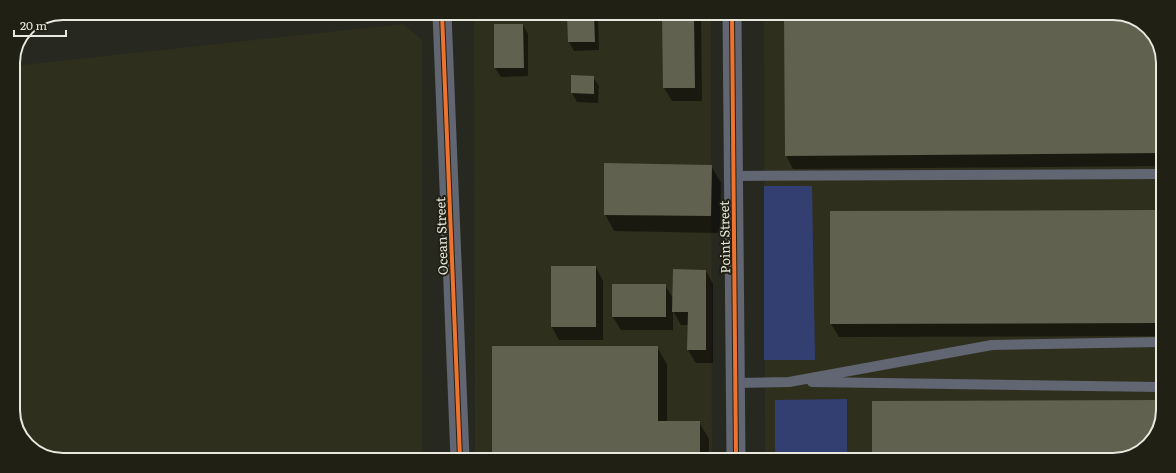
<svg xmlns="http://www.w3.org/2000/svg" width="1176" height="473" font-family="Literata,serif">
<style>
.built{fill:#2f2f1d}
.water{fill:#333f71}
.shadow{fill:#0007}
.building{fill:#616150}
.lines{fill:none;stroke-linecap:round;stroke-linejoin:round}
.service{stroke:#626572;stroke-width:10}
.minor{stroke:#626572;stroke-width:19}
.cycleway-casing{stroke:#202114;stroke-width:6}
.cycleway{stroke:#ef722f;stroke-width:4}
.labels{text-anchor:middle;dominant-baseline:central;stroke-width:4;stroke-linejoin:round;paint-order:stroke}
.street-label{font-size:13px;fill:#e8e8df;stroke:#202114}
.rim{fill:none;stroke:#e8e8df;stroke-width:2}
</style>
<rect width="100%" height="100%" fill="#272820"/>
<path class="built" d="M498 15H711L712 459 475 458 474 17Z
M764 15 1132 17 1153 33 1163 60 1159 429 1141 451 1113 460 765 459Z
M403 24 422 40V458L44 456 23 440 13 413V66Z"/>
<path class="water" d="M764 186H812L815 360H764Z
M847 399V459H775V400Z"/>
<path class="shadow" d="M568 15H596L598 18 599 50 574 51 569 42Z
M663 15H701L702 101H672L664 88Z
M785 16 1132 17 1153 33 1163 60 1162 188 1161 166 793 169 786 155Z
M523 25 528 34V76L501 77 495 68Z
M572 76 593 77 599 86 598 103 577 102 572 93Z
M711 166 721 183 720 233 614 231 605 214Z
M1161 211 1160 336 839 337 831 324V212Z
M596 267 603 281V340H559L552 327Z
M706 271 713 284V363H696L688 350 689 325H681L673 311V330H621L613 317 665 285 674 300Z
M657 347 667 364V422H699L709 439V459L493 458Z
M1160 401 1159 429 1141 451 1113 460 873 459V402Z"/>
<path class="building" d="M567 15H594L595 42H568Z
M662 15H694L695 88H663Z
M784 16 1132 17 1153 33 1163 60 1162 172H1160V153L785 156Z
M494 24H523L524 68H494Z
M571 75 594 76V94L571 93Z
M604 163 712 165 711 216 604 215Z
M1161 210 1160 323 830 324V211Z
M551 266H596V327H551Z
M673 269 706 270V350H687L688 312H672Z
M612 284H666V317H612Z
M492 346H658V421H700V459L492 458Z
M1160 400 1159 429 1141 451 1113 460 872 459V401Z"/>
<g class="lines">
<path class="service" d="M734 176 1160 174
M812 382 1160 387
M736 383 789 382 992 345 1160 342"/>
<path class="minor" d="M442 14 460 458
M732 15 736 459"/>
<g class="cycleway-casing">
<path id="cycleway" d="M442 14 460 458
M732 15 736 459"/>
</g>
<use href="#cycleway" class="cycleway"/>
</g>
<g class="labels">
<g class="street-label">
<text transform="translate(441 236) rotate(-92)">Ocean Street</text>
<text transform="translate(724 237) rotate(-91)">Point Street</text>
</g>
</g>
<path d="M0 0H1176V473H0ZM63 20H1113A43 43 0 0 1 1156 63V410A43 43 0 0 1 1113 453H63A43 43 0 0 1 20 410V63A43 43 0 0 1 63 20Z" fill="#202114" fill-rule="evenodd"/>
<path class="rim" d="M63 20H1113A43 43 0 0 1 1156 63V410A43 43 0 0 1 1113 453H63A43 43 0 0 1 20 410V63A43 43 0 0 1 63 20Z"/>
<path d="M14 30v6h52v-6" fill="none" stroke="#e8e8df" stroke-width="2"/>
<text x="20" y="30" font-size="12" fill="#e8e8df" stroke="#202114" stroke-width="3" paint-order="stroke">20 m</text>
</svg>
